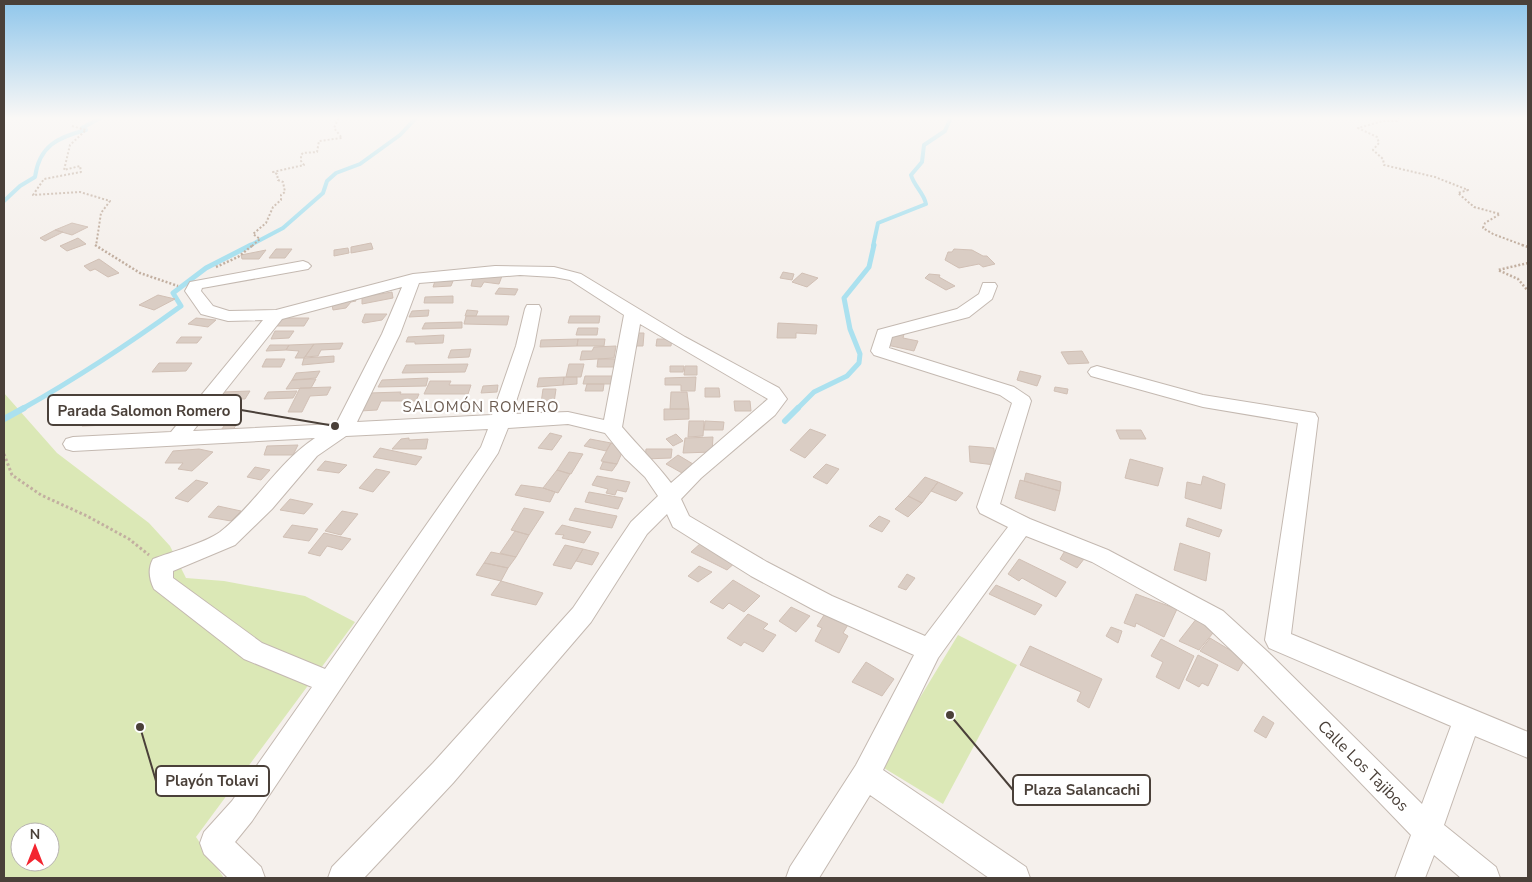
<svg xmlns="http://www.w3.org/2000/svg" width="1532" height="882" font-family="'Nunito Sans',sans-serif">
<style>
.green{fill:#dbe8b6;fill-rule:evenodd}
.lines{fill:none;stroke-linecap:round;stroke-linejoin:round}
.stream-far2{stroke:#abe1ef;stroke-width:4}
.stream-far1{stroke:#abe1ef;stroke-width:5}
.stream{stroke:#abe1ef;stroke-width:6}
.building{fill:#dacdc4;stroke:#d1c0b5}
.street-casing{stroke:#c4b9b1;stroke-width:2}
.path-far2{stroke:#c2afa0;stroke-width:2;stroke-dasharray:2 2;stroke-linecap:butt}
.path-far1{stroke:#c2afa0;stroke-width:2.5;stroke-dasharray:2 2;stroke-linecap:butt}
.path{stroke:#c2afa0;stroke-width:3;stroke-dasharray:2.5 2.5;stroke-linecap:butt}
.street{fill:#fff;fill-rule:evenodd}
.labels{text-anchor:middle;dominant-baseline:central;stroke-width:4.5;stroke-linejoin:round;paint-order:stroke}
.neighbourhood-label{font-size:15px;letter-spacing:1px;fill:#6c5c51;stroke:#fff}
.near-street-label{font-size:16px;fill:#4a4039;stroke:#fff}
.leader{fill:none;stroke:#4a4039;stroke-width:2}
.callout-dot{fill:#4a4039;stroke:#fff;stroke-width:2}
.callout{fill:#fff;stroke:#4a4039;stroke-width:2}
.callout-label{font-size:15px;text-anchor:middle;font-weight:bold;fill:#4a4039}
</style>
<rect width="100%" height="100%" fill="#f5f0ec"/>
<path class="green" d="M4 393 57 453 149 523 170 546 186 578 224 581 305 596 355 622 196 837 224 878H4ZM20 832H50V862H20Z
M958 635 1017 665 943 804 879 765Z"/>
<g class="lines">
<path class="stream-far2" d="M4 201 20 186 35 177C39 146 58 137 86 130L82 128 102 117
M249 246 283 228 323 193 327 181 336 173 360 164 400 135 417 117
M873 246 878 223 926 204C924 193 914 186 911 175L922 162 924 145 945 131 951 117"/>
<path class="stream-far1" d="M22 409C77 378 130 343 181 306L173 293 206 268 251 245
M797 409 814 392 847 376 859 363 860 354 850 329 844 298 869 267 874 245"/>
<path class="stream" d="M4 419 24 408
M785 421 798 408"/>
</g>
<path class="building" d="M72 223 88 227 72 235 55 230Z
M55 230 63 232 45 241 40 238Z
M78 238 86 244 67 251 60 246Z
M371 243 373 249 351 253V247Z
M348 248 349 253 334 256V250Z
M276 249H292L285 258H269Z
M954 249 972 250 983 256H987L995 264 983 267 979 264 959 268 945 260 948 252H952Z
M266 250 259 259H242L241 255Z
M99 259 119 273 108 277 95 269 90 271 84 266Z
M783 272 794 274 792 280 780 278Z
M802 273 818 278 807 287 792 282Z
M929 274 940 275 939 277 955 286 946 290 925 278Z
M502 276 499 284 484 282 481 287 471 286 473 278Z
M435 281H453L451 286 433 287Z
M499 288 518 289 515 295 495 294Z
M392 292 393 298 362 304V297Z
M158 295 175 299 154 310 139 305Z
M453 296V303H424L425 297Z
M355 299 356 301 351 302 346 308 333 310 332 305Z
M429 310 428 316 409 317 412 311Z
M467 310 478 311 476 316H465Z
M365 314H387L382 320 364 323 362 322Z
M466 316H509L507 325 464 324Z
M570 316H600L599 323H568Z
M196 318 216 320 208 327 188 324Z
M283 318H309L304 326H277Z
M462 322V328L422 329 425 323Z
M778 323 817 325 816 334 796 333V338H777Z
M578 328H598L597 335H576Z
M275 331H294L289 338 271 339Z
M895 332 904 334 903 338 918 341 914 351 887 345Z
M633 333H644L643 346H631Z
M444 335 443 343 415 344V342H406L408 337Z
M181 337H202L197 343H176Z
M578 339H605L604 346H577Z
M578 339 577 346 540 347 541 340Z
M657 339H672L671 346H656Z
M343 343 340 349 321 350 318 356 305 357 314 344Z
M314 344 304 358H295L299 351 286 350 289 345Z
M270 345H289L286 350 266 351Z
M616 346 614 358 580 360 582 351H592L594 347Z
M471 349 469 357 448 358 451 350Z
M1082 351 1089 363 1068 364 1061 352Z
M334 356V362L302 365 304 358Z
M266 359H285L281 367H262Z
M598 359H616L614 367H597Z
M159 363H192L186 371 152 372Z
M468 364 465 372 402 373 406 365Z
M569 364H584L581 377H566Z
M670 366H684L683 372H670Z
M685 366H697V375H684Z
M320 371 316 378 292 380 296 373Z
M1020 371 1041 376 1037 386 1017 380Z
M585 376H615L614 384H583Z
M564 377 563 385 537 387 539 378Z
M564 377H577V384L563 385Z
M696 377 695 391H681V385H665V378Z
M428 378 426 386 378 387 382 380Z
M316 379 311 388 286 389 292 380Z
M430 381H451L449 385H471L468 394H424Z
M587 384H604L603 391H585Z
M498 385 497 392 481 393 483 386Z
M331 387 327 395 310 396 302 412H288L300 388Z
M1055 387 1068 389 1067 394 1054 391Z
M705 388H719L720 397H705Z
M543 389H556L554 403H541Z
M250 391 245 399H217L222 392Z
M297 391 293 398 264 399 268 392Z
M401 392 400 394H419L416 401H381L377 410 360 411 369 393Z
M671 392H687L689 409H670Z
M734 401H750L751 411H735Z
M152 403 136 424 82 426 90 417H85L91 411H95L100 405Z
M664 409H689V419L664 420Z
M239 420 233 430H221L228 421Z
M689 421H704L703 436 688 437Z
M705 421 724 422 723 430H704Z
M810 429 826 435 805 458 790 450Z
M1116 430H1141L1146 439H1120Z
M550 433 562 436 552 450 538 448Z
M676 434 683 441 673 446 666 439Z
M713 437 712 452 683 453 685 438Z
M409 438V440L428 439 426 449H392L401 439Z
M590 439 611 443 606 451 584 446Z
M611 443 625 446 617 464 601 461Z
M298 445 293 455H264L267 446Z
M969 446 994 448 995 465 970 462Z
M380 448 422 457 416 465 373 457Z
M199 449 213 452 192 471 178 469 183 463H165L173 451Z
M646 449H672L671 458 645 459Z
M569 452 583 454 571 474 557 470Z
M678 455 693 464 682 473 666 464Z
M1130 459 1163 468 1158 486 1125 478Z
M325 461 347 465 339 473 317 470Z
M603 462 617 464 612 471 600 469Z
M826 464 839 469 827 484 813 477Z
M255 467 270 470 261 480 247 477Z
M376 469 390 472 373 492 359 488Z
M557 470 570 474 558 493 543 488Z
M1026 473 1061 482 1060 491 1024 481Z
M597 476 630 482 626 492 617 490 615 495 606 493 608 489 592 485Z
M1203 476 1225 484 1221 509 1185 498 1187 482 1201 485Z
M925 477 938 482 922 503 908 496Z
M196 480 208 483 188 502 175 498Z
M1020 480 1060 491 1055 511 1015 498Z
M938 482 963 493 956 501 931 491Z
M521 485 543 488 555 492 550 502 515 495Z
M589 492 623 498 618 509 585 502Z
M908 496 922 503 908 517 895 509Z
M290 499 313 504 304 514 280 510Z
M218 506 241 511 231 521 208 517Z
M524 508 544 512 529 535 511 530Z
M575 508 617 516 612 528 569 520Z
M342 511 358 514 341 535 325 531Z
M879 516 890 521 882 532 869 526Z
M1188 518 1222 530 1219 537 1186 526Z
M292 525 318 529 309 541 283 537Z
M562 525 591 532 584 543 562 538 564 535 555 534Z
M515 531 529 535 516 557 500 553Z
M324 533 351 539 342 550 327 546 320 556 308 553Z
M702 542 737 561 727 570 691 552Z
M1180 543 1210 553 1206 581 1174 570Z
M565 545 583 549 571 569 553 565Z
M583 549 599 553 592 565 576 561Z
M1066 549 1084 559 1077 568 1060 559Z
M491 552 516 557 508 568 484 563Z
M1019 559 1066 582 1056 597 1022 578 1019 581 1008 574Z
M484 563H485L508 568 501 581 476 575Z
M699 566 712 572 698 582 688 576Z
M907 574 915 578 906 590 898 587Z
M733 580 760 596 744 612 729 603 723 609 710 602Z
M501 581 543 593 536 605 491 595Z
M996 585 1042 605 1035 615 989 594Z
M1136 594 1177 609 1164 637 1136 623 1135 627 1124 623Z
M791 607 810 616 796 632 779 621Z
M826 612 849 623 843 633 848 636 839 653 815 641 822 628 817 626Z
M748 614 768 624 763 629 776 635 763 652 744 642 741 646 727 638Z
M1197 618 1217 628 1199 650 1179 641Z
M1111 627 1122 631 1118 643 1106 636Z
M1210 638 1245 659 1238 671 1200 651Z
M1161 639 1194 656 1179 689 1156 677 1163 662 1151 656Z
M1030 646 1102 679 1089 708 1077 701 1081 692 1020 665Z
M1198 655 1218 665 1208 686 1202 683 1199 687 1186 680Z
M866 662 894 679 882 696 852 682Z
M1263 716 1274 723 1266 738 1254 731Z"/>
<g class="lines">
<g class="street-casing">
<path id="street" d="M303 261 308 263 311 266 308 269 208 287 202 288 201 291 213 306 229 311 276 310 413 274 495 266 554 267 581 274 685 337 779 388 787 399 775 415 701 478 681 499 689 516 767 562 832 596 925 636 1008 527 980 513 977 507 1012 403 1000 395 874 355 871 351 878 330 957 309 979 294 983 283H995L997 286 992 299 969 317 892 337 889 348 1014 387 1029 397 1031 401 1000 504 1030 519 1108 550 1223 611 1269 653 1422 804 1451 726 1269 648 1265 640 1298 423 1203 407 1091 376 1088 372 1091 368 1097 366 1203 395 1315 413 1318 418 1291 634 1528 732V758L1475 736 1444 825 1496 867 1500 878H1461L1434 855 1425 878H1395L1411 835 1251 669 1205 625 1092 562 1026 536 938 658 883 770 1026 867 1030 878H989L870 795 819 878H786L790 867 856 765 914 655 814 610 751 576 673 527 667 514 647 534 591 622 453 783 364 878H328L332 867 433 763 573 608 631 522 658 496 645 477 625 458 605 433 568 424 508 428 498 453 252 821 235 842 261 867 265 878H228L204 854 200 843 204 832 232 801 312 687 244 659 154 589C149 579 148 568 153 559 171 552 205 543 220 532 255 505 278 462 315 438L73 451 66 449 63 444 66 439 73 437 171 432 263 320 228 321 201 314 185 291 190 282ZM520 275 554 277 570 280 624 315 604 420 568 412 512 414 534 346 541 309 539 305H527L525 309 516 346 492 415 357 422 400 334 419 283ZM402 287 382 334 336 424 193 431 282 319ZM640 324 768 399 671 483C656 463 638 446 622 427ZM488 429 481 447 325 669 262 643 173 578V571L235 545 272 509 317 456 346 436Z"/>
</g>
<path class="path-far2" d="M1399 117 1397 121H1383L1358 128 1377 137 1379 143 1373 150 1383 159 1384 165 1435 177 1468 190 1458 193 1474 207 1500 214 1485 223 1483 228 1493 234 1525 246
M72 126 86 130 70 145 64 170 80 166 81 172 44 179 33 195 80 192 110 201 101 213 96 246
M252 246 260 239 253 234 266 223 273 207 281 200V195L285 192 283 182 278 180 277 174 273 172 304 165 301 161V155L303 153 317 152 319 141 342 138 334 128 339 117"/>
<path class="path-far1" d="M95 245 140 273 178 286
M1522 245 1528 247
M1528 263 1498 270 1518 279 1528 291
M216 267 238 257 253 245"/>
<path class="path" d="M4 454 12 475 41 495 87 516 129 539 149 555"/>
<use href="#street" class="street"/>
</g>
<linearGradient id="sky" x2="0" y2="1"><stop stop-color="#8fc6eb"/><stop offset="0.49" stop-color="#faf8f6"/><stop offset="1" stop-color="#faf8f6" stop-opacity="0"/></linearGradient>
<rect width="1532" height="241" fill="url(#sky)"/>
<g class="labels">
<g class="neighbourhood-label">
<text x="481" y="407">SALOMÓN ROMERO</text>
</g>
<g class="near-street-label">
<text transform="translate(1363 766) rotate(45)">Calle Los Tajibos</text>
</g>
</g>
<path class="leader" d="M335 426L241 410M140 727L156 781M950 715L1013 790"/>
<g class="callout-dot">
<circle cx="335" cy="426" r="5"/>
<circle cx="140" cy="727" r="5"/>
<circle cx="950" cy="715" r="5"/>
</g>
<g class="callout">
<rect x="48" y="395" width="193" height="30" rx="5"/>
<rect x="156" y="766" width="113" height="30" rx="5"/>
<rect x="1013" y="775" width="137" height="30" rx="5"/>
</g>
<g class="callout-label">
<text x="144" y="416">Parada Salomon Romero</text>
<text x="212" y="786">Playón Tolavi</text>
<text x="1082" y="795">Plaza Salancachi</text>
</g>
<rect width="1532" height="882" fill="none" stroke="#4a4039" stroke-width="10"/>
<g transform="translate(35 847)"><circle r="24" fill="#ffffff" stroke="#b7b3b0"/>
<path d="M0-4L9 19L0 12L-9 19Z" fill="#f32530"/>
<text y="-8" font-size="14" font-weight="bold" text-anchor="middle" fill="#4a4039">N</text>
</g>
</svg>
